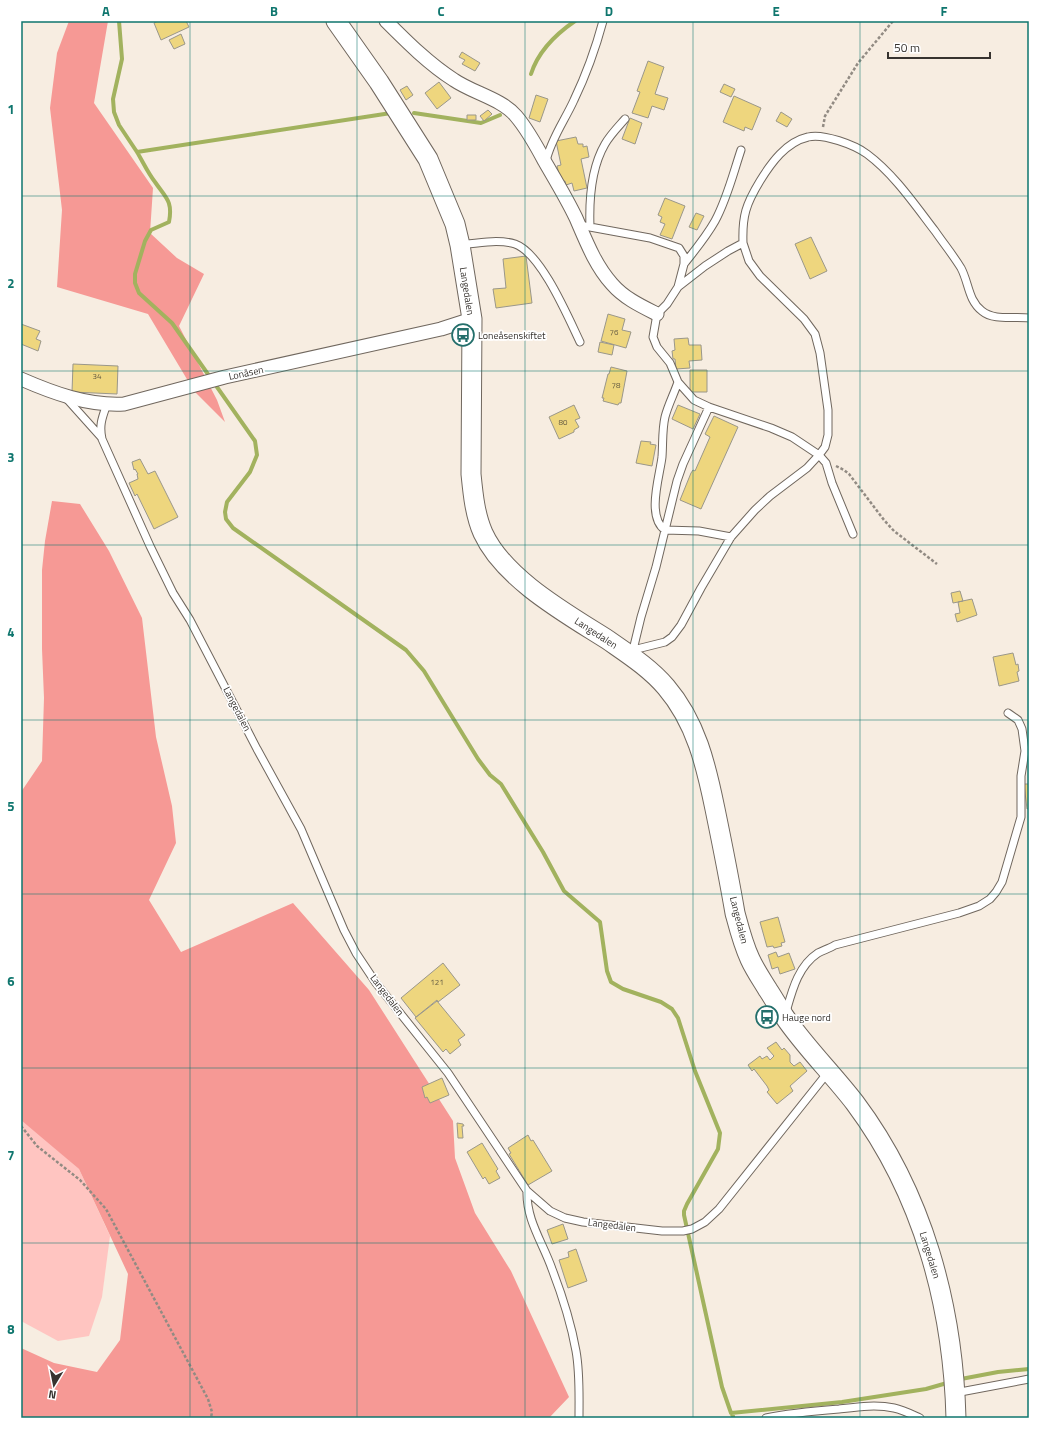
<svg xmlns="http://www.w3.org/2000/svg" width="1050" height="1439" font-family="'Titillium Web',sans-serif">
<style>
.green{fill:#ffc5c1}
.forest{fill:#f69995}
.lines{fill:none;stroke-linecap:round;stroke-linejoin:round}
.stream{stroke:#a2b25e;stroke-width:4}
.building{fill:#eed67e;stroke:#9a978a}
.lane-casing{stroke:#70675e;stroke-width:9}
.street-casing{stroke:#70675e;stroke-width:15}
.secondary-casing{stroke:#70675e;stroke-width:21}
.path{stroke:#928b83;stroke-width:2.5;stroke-dasharray:3 2;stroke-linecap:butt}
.lane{stroke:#fff;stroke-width:7}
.street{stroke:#fff;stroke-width:13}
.secondary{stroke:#fff;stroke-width:19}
.grid{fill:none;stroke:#0f766e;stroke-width:1;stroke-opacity:0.55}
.labels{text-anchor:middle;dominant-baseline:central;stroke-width:3.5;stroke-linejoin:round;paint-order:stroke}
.number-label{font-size:8px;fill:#655c43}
.street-label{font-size:10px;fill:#37332f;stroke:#fff}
.poi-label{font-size:10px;fill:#37332f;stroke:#fff;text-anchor:start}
.neatline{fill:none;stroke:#0f766e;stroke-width:1.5}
.grid-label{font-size:13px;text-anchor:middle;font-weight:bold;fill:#0f766e}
</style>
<rect width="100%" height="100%" fill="#f7ede1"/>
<path class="green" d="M22 1119 79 1169 110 1236 102 1297 89 1336 58 1341 21 1321Z"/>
<path class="forest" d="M69 21H108L94 103 153 188 150 233 177 258 204 274 179 326 217 400 225 422 194 391 148 314 57 287 62 210 50 108 57 53Z
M52 501 80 504 109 551 142 618 156 737 172 806 176 843 149 900 181 952 293 903 369 990 453 1121 455 1158 475 1213 511 1271 569 1397 549 1418H21V1348L54 1363 97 1372 120 1340 128 1274 79 1169 21 1120V792L42 761 44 698 42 649V570L45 541Z"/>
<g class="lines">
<path class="stream" d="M119 21 122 59 113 99 114 112 119 125 137 152 391 113
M531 74C538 52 556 34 575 21
M414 113 481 123 500 115
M137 152C143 162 148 173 155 182 166 198 173 201 169 222L151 230 145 241 135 274V283L139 293 172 323 255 441 257 455 250 472 227 502 225 512 226 519 233 528 406 650 424 671 478 759 490 775 501 784 543 852 564 891 600 922 607 971 611 982 623 989 661 1002 672 1009 678 1018 695 1071 720 1133 718 1149 687 1204 684 1211V1215L722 1387 731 1413 733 1416
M961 1379 998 1372 1029 1369
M731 1413 842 1402 926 1389 947 1383"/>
</g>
<path class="building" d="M158 21H186L189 27 161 40 154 23Z
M181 34 185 44 174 49 169 40Z
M462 52 480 63 475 71 462 64 465 60 459 57Z
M648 61 664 67 655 94 668 98 664 110 652 106 648 118 632 113 640 92 637 91Z
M439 82 451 98 437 109 425 93Z
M724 84 735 89 731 97 720 92Z
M407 86 413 95 406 100 400 90Z
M536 95 548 99 540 122 529 118Z
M734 96 761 108 752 130 745 127 744 131 723 122Z
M488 110 492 114 484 121 480 116Z
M781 112 792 119 787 127 776 121Z
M467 115H476V120H467Z
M630 118 642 123 635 144 622 139Z
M576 137 578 144H583V147L587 146 589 157 581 159 587 188 574 191 572 183 566 185 565 181 561 182 557 166 561 165 556 141Z
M665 198 685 206 672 239 660 235 665 224 660 222 662 217 658 215Z
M696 213 704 216 697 230 689 227Z
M811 237 827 271 810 279 795 244Z
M526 256 532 303 496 308 493 289 506 288 503 259Z
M608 314 625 319 622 330 631 332 626 348 601 341Z
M21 324 40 331 36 339 41 341 38 351 21 344Z
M688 338 689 345H701L702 360 689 361 690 368 676 369 675 359H673L672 351 675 350 674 339Z
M600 342 614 345 612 355 598 352Z
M73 364 118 366 117 394 72 392Z
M611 367 627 371 621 403H619L618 405 603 401 604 398H602L608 374H609Z
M690 370H707V392H690Z
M574 405 580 418 575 420 579 427 574 430V432L559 439 549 417Z
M678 405 700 414 693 429 672 419Z
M714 416 738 427 701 509 680 500 691 473 693 470 695 471 710 437 705 434Z
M641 441 651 442 650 444 656 445 652 466 636 463Z
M140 459 148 474 155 471 178 517 154 529 137 494 135 496 129 483 138 479 137 474H138L135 469 134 470 132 462Z
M960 591 963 601 953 603 951 593Z
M972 599 977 615 957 622 955 614 960 613 958 602Z
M1013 653 1016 665 1018 664 1019 671 1017 672 1019 681 999 686 993 657Z
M1024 784H1029V808L1027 809Z
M778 917 785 942 781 943 782 946 774 948 773 946 767 947 760 922Z
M776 952 778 957 789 953 795 969 780 974 778 967 772 969 768 955Z
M443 963 460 985 438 1002 437 1000 416 1017 401 998Z
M437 1001 465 1035 458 1040 461 1045 450 1054 446 1049 443 1052 415 1018Z
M776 1042 782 1050 784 1048 790 1055V1062L794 1066 800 1062 807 1071 790 1086 793 1091 777 1104 767 1092 769 1090 767 1086 754 1069 752 1071 748 1065 760 1056 762 1059 767 1056 770 1060 774 1056 767 1048Z
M442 1078 449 1095 430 1103 427 1097 425 1098 422 1087Z
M457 1123 463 1124 464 1126H462L463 1138H458Z
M528 1135 531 1141 533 1140 552 1171 528 1185 509 1154 511 1153 508 1148Z
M482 1143 498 1169 496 1171 500 1178 489 1184 485 1177 483 1179 467 1152Z
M563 1224 568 1239 552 1244 547 1230Z
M576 1249 587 1281 568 1288 559 1260 569 1257 568 1252Z"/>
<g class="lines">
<g class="lane-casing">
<path id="lane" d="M546 161C551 139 565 120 574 100 586 75 596 47 603 21
M579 225 650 238 679 248 684 256V264L678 287
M590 227C589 200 591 168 605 144 610 135 618 127 625 119
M460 245C477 243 499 239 515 244 541 253 568 317 580 342
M684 264C695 250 706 237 715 221 727 199 733 174 741 150
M678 382C674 394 668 405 665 417 662 430 663 443 662 457 660 475 646 517 665 530L699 531 731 537
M66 398 101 437
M107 404C102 418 99 425 102 439L150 546 173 593 190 620 257 749 301 829 344 930 356 953 376 983 448 1073 527 1191 550 1211 565 1218 583 1222 662 1231H683L692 1229 705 1222 719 1209 829 1071
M853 534 832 483 826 463 819 455 792 437 771 428 709 407 694 400 678 382 670 363 657 347 653 337 657 314 667 304 678 287 705 266 728 251 743 243C742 216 746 204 760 181 771 163 786 142 808 137 823 133 855 145 867 154 894 174 915 205 935 231 944 244 953 255 961 268 969 283 968 300 982 311 994 321 1014 316 1029 318
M633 650 641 617 656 567 677 481 683 464 709 407
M631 653 633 650 665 642 672 637 681 625 701 588 731 537 755 510 770 496 807 468 819 455 825 447 828 435V410L820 353 815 334 804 319 760 276 749 261 743 243
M786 1012C792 991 798 966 818 953 824 950 830 948 835 945L959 913 979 906 990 899 996 892 1002 882 1021 817V776L1025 751 1022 729 1018 720 1008 713
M527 1191C526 1220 543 1243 552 1269 562 1295 571 1323 576 1351 580 1373 579 1396 579 1418
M955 1393 1029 1379
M766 1418C790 1413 814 1411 839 1409 856 1407 876 1404 894 1408 903 1410 911 1414 920 1418"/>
</g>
<g class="street-casing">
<path id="street" d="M386 21C407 42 429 64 454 80 473 93 502 99 516 116 528 130 537 147 545 162 556 181 567 199 576 218 586 241 595 265 612 284 624 298 641 306 657 314
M21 379C53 393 88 406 124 404L225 377 441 329 472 319"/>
</g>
<g class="secondary-casing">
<path id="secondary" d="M336 21 379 82 428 159 455 224 460 245 472 319 471 474C473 494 475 515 483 533 504 579 567 614 608 640 628 654 650 668 666 687 696 722 706 765 715 809 722 843 729 878 735 913 739 928 743 944 750 959 755 970 762 980 768 990 774 999 779 1008 784 1016 805 1047 832 1073 855 1103 923 1194 953 1306 956 1418"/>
</g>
<path class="path" d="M823 127 825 116 858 63 893 21
M836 466 844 470 849 474 884 520 894 531 937 564
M21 1126 37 1146 80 1180 106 1209 208 1399 212 1412 211 1418"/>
<use href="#lane" class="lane"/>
<use href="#street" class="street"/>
<use href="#secondary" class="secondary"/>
</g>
<path class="grid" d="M190 21V1418M357 21V1418M525 21V1418M693 21V1418M860 21V1418M21 196H1029M21 371H1029M21 545H1029M21 720H1029M21 894H1029M21 1068H1029M21 1243H1029"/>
<defs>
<g id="bus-ring" transform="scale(1.15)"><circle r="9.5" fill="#fff" stroke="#246f6b" stroke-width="1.5"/><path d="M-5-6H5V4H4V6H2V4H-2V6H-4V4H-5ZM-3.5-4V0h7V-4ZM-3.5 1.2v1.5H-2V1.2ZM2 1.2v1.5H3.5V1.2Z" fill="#246f6b"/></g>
</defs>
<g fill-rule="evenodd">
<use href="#bus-ring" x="463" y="335"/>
<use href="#bus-ring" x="767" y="1017"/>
</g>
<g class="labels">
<g class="number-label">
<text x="614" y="332">76</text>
<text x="97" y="376">34</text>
<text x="616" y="385">78</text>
<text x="563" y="422">80</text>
<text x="437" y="982">121</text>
</g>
<g class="street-label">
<text transform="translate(467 291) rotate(81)">Langedalen</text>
<text transform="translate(246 373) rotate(-12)">Lonåsen</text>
<text transform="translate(596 633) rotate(33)">Langedalen</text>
<text transform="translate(237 709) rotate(63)">Langedalen</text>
<text transform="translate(739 920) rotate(76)">Langedalen</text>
<text transform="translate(387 995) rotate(53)">Langedalen</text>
<text transform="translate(612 1225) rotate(7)">Langedalen</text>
<text transform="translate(930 1255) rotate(73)">Langedalen</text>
</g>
<g class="poi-label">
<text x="478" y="335">Loneåsenskiftet</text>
<text x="782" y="1017">Hauge nord</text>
</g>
</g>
<rect width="1050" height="1439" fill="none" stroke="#ffffff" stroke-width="44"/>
<g transform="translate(54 1385) rotate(190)" stroke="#ffffff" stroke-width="3" paint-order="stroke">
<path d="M0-3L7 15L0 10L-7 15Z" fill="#37332f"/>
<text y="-6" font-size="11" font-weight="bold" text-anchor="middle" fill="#37332f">N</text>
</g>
<path d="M888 52v6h102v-6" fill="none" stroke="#37332f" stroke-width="2"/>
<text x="894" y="52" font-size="12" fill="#37332f" stroke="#ffffff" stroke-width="3" paint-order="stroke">50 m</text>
<rect x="22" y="22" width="1006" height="1395" class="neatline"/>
<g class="grid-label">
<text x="106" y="16">A</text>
<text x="274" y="16">B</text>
<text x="441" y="16">C</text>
<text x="609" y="16">D</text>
<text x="776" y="16">E</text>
<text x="944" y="16">F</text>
<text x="11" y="114">1</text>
<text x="11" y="288">2</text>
<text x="11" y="462">3</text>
<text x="11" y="637">4</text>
<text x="11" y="811">5</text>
<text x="11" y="986">6</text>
<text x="11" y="1160">7</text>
<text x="11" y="1334">8</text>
</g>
</svg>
